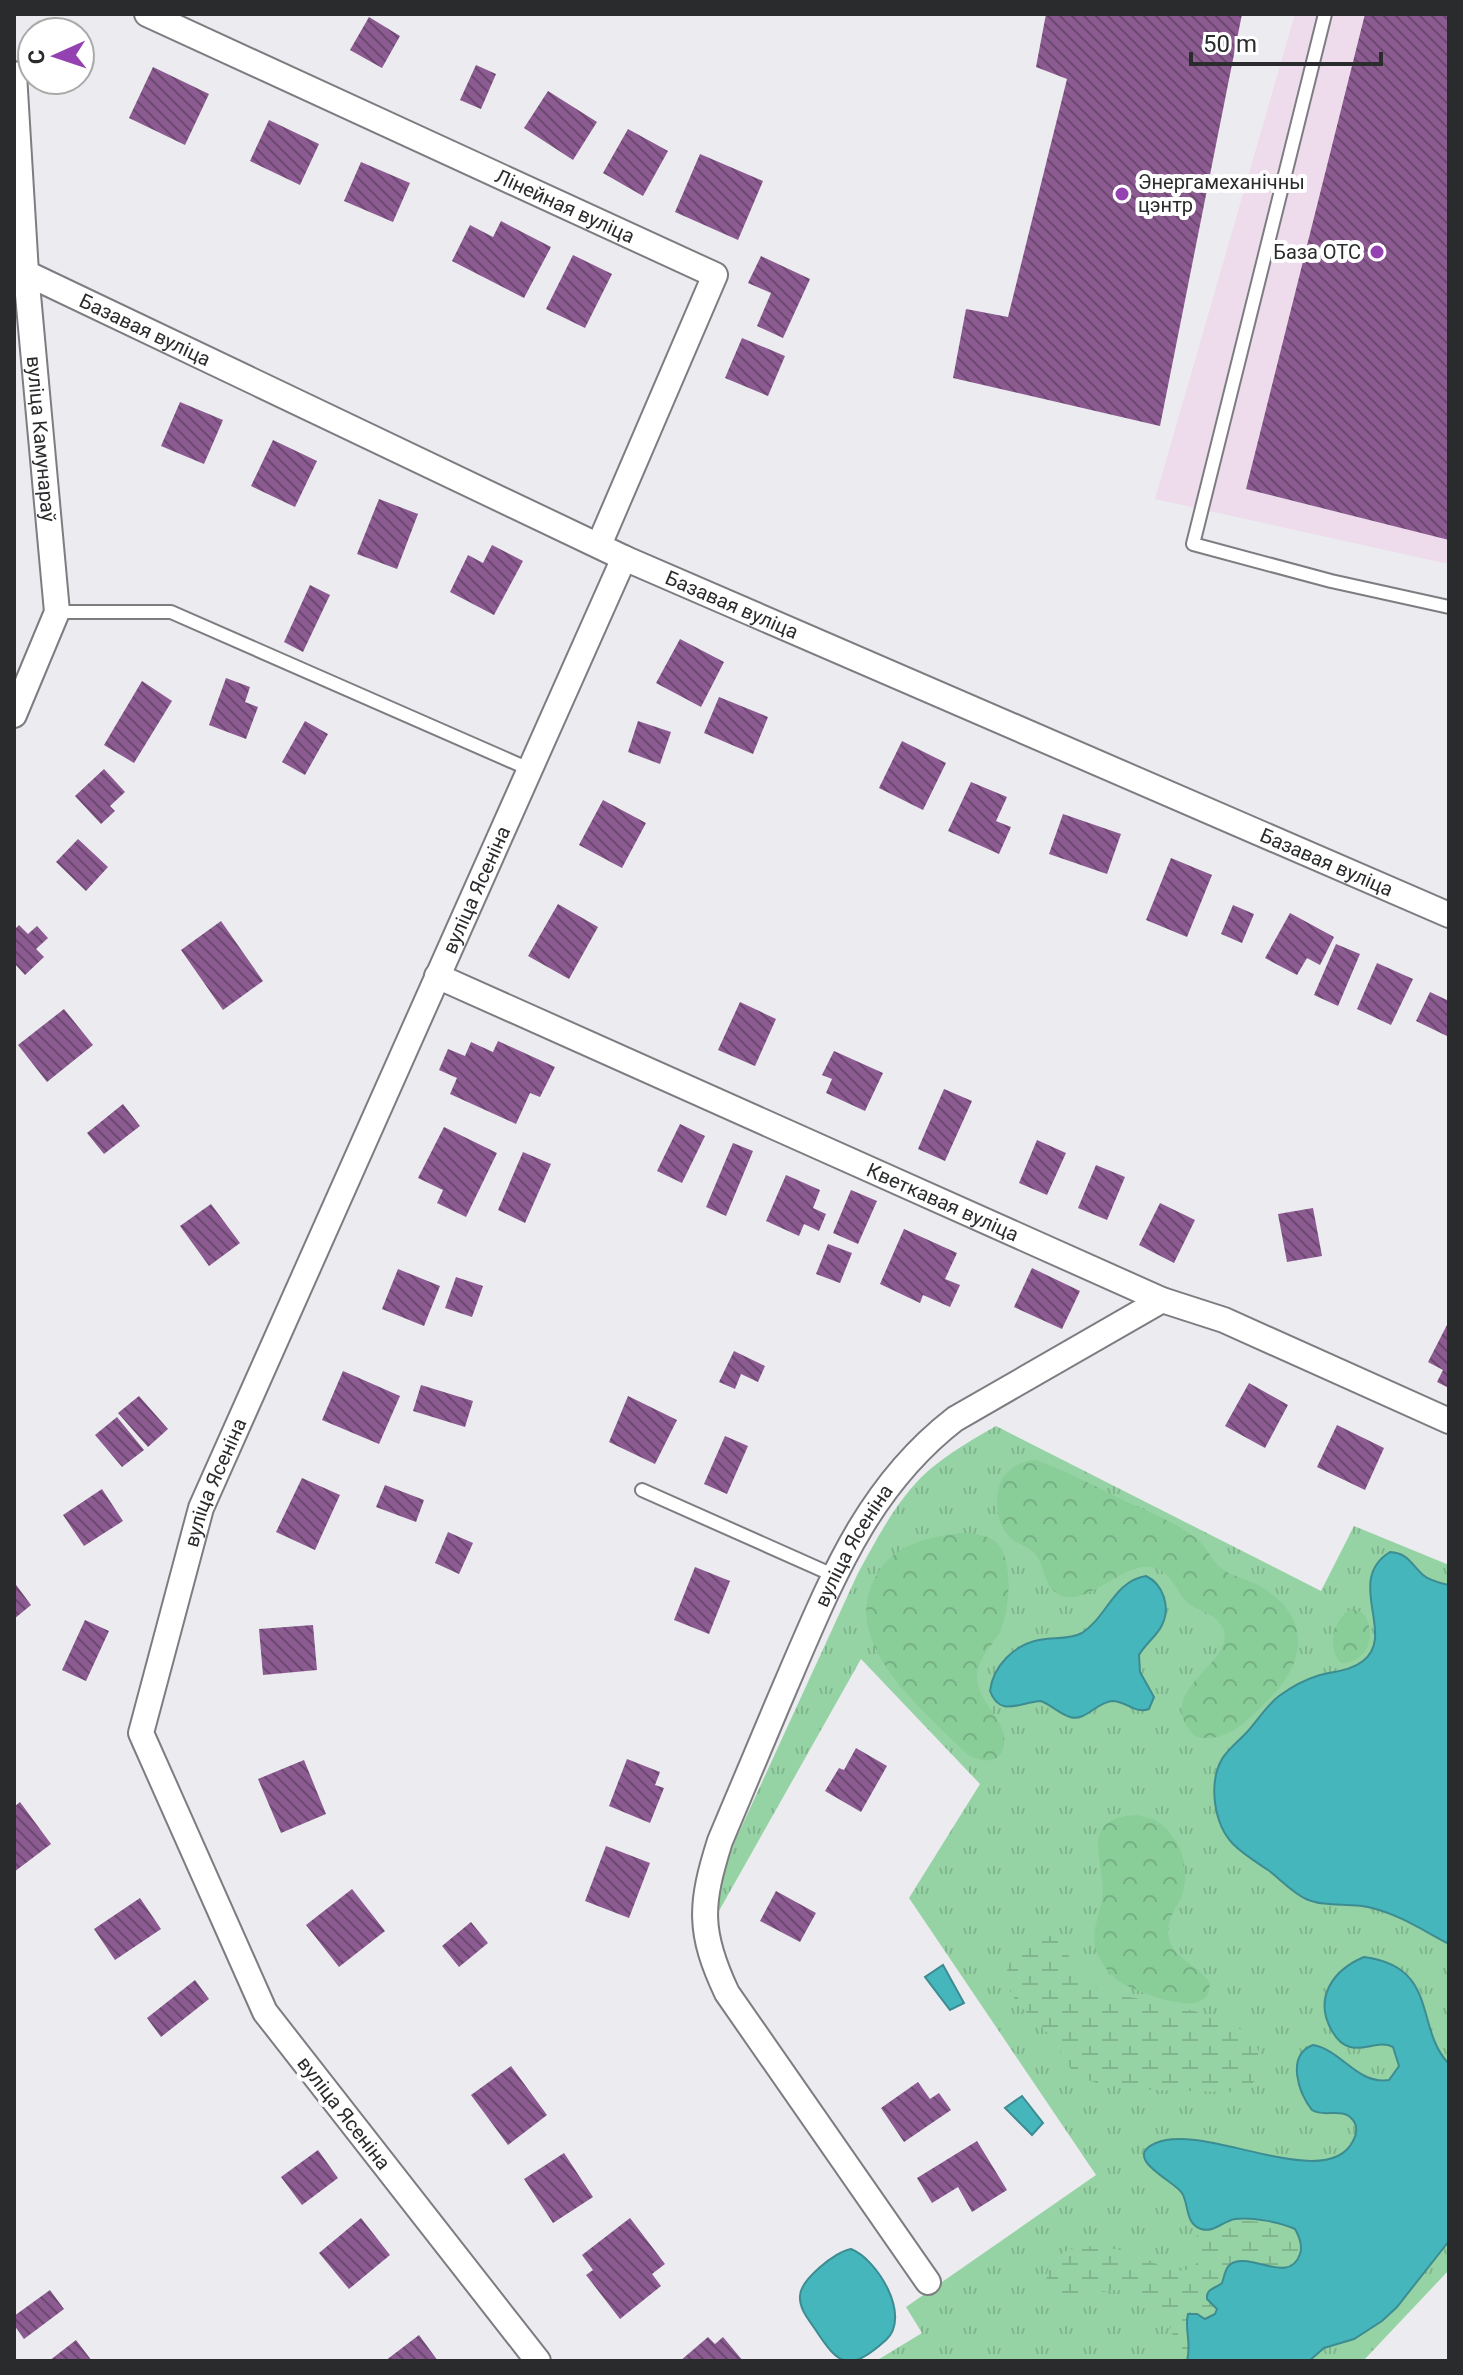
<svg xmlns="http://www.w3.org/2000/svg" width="1463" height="2375" font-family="Roboto,sans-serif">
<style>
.commercial{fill:#eedbeb}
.grass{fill:url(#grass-tufts)}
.forest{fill:url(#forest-crowns)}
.wetland{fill:url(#wetland-marsh)}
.water{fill:#45b6bc;stroke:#3d8c91;stroke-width:2}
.building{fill:url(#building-back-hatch)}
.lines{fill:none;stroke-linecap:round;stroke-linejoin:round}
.lane-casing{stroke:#7c7d81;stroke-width:16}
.street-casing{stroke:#7c7d81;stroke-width:28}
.lane{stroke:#fff;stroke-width:12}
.street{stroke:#fff;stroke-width:24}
.poi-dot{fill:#9442b1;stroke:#fff;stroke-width:3}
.labels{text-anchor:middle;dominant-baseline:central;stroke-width:8;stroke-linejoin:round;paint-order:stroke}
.poi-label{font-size:20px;fill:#2a2b2c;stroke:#fff;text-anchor:start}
.street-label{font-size:20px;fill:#2a2b2c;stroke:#fff}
</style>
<defs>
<pattern id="grass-tufts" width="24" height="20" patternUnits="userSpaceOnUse" patternTransform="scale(2)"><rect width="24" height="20" fill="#96d3a4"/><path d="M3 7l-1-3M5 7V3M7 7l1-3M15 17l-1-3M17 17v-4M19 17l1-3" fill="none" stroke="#81b58d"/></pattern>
<pattern id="forest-crowns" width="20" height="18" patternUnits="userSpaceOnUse" patternTransform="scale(2)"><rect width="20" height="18" fill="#89cd99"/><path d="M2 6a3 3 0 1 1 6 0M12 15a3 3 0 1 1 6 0" fill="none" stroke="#76b084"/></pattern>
<pattern id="wetland-marsh" width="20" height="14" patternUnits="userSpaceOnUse" patternTransform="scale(2)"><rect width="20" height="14" fill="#96d3a4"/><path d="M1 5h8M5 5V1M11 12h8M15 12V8" fill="none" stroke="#81b58d"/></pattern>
<pattern id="building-back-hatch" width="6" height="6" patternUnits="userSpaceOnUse" patternTransform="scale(2)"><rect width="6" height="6" fill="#8c5b91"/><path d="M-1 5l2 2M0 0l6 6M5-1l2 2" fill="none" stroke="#6c4870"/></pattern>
</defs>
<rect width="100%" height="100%" fill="#ebebf0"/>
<path class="commercial" d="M1295 14H1449V564L1155 499Z"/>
<path class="grass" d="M996 1426 1321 1591 1354 1526 1449 1565V2270L1363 2361H876L922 2333 906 2307 1096 2175 909 1898 980 1784 861 1659 715 1918 724 1872 735 1841 858 1573C878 1537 897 1499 928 1471 949 1453 973 1439 996 1426Z"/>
<path class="forest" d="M1035 1460C1065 1470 1094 1486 1123 1500 1148 1512 1177 1522 1198 1540 1207 1548 1212 1561 1221 1568 1232 1577 1247 1579 1260 1586 1312 1616 1307 1663 1268 1700 1247 1721 1228 1743 1196 1737 1143 1687 1256 1658 1216 1619 1208 1612 1197 1610 1189 1604 1175 1592 1172 1570 1151 1567 1119 1563 1084 1613 1055 1592 1042 1582 1045 1561 1032 1551 1027 1547 1021 1545 1016 1542 1000 1533 995 1510 998 1493 1000 1473 1016 1462 1035 1460Z
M960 1533C972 1533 986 1534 996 1542 1014 1558 1010 1611 1000 1631 992 1647 979 1656 977 1675 975 1703 1012 1721 1003 1749 997 1766 979 1761 967 1754 925 1711 837 1643 876 1576 894 1544 926 1538 960 1533Z
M1352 1609 1363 1613C1378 1634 1368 1663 1341 1663 1326 1649 1334 1616 1352 1609Z
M1137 1815C1142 1817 1150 1818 1155 1820 1181 1835 1192 1871 1181 1898 1174 1911 1165 1923 1169 1939 1175 1961 1200 1965 1210 1984 1209 1991 1208 1997 1202 2000 1187 2011 1135 1991 1120 1982 1112 1976 1105 1968 1100 1959 1088 1937 1098 1921 1102 1900 1108 1864 1074 1818 1137 1815Z"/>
<path class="wetland" d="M1047 1935C1072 1942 1067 1965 1083 1981 1088 1985 1095 1988 1101 1991 1142 2001 1217 2009 1248 2035 1264 2049 1266 2077 1246 2088 1241 2091 1234 2091 1228 2092 1195 2091 1108 2092 1081 2077 1065 2068 1063 2052 1052 2038 1032 2014 987 1989 1016 1953 1025 1942 1033 1937 1047 1935Z
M1234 2219 1287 2225 1294 2229C1299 2236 1303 2246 1300 2254 1291 2280 1259 2261 1240 2261L1226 2271 1222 2283 1210 2302 1217 2309 1215 2314 1205 2319 1197 2314 1188 2315C1185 2329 1192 2341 1187 2361H1173C1181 2325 1154 2292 1117 2290 1098 2289 1061 2312 1049 2288 1046 2282 1046 2275 1048 2270 1062 2235 1116 2247 1142 2257 1152 2261 1160 2267 1170 2269 1208 2278 1202 2243 1191 2221L1196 2226Z"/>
<path class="water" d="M1390 1552C1408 1553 1411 1564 1423 1575 1430 1581 1440 1583 1449 1585V1944C1424 1931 1400 1915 1372 1908 1351 1902 1326 1908 1306 1899 1293 1893 1280 1879 1268 1870 1256 1862 1243 1854 1233 1844 1214 1824 1208 1784 1222 1759 1229 1748 1239 1741 1247 1732 1258 1720 1266 1706 1279 1696 1290 1688 1304 1680 1317 1676 1332 1671 1349 1672 1363 1661 1397 1635 1344 1580 1390 1552Z
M1146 1576C1163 1584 1171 1607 1162 1625 1157 1636 1145 1644 1139 1655L1140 1672 1154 1697 1149 1709C1134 1714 1127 1701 1112 1701 1097 1702 1085 1722 1070 1717 1060 1714 1051 1705 1041 1701 1020 1702 1000 1718 990 1691 993 1666 1014 1645 1039 1640 1053 1637 1069 1640 1082 1633 1107 1617 1114 1581 1146 1576Z
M1364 1957C1440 1967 1414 2028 1449 2064V2241L1397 2307 1382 2321 1354 2339 1324 2348 1309 2361H1187C1192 2342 1184 2329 1188 2314H1197L1205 2319 1215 2314 1217 2309 1207 2299C1206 2288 1215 2289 1222 2283 1225 2275 1225 2265 1235 2262 1254 2255 1290 2284 1300 2254 1303 2245 1299 2236 1295 2229 1280 2222 1252 2217 1235 2219 1223 2221 1214 2233 1201 2229 1185 2224 1189 2204 1182 2193 1175 2181 1120 2158 1156 2143 1204 2122 1327 2194 1353 2141 1357 2134 1358 2125 1352 2119 1342 2107 1324 2118 1312 2110 1298 2093 1286 2055 1313 2045 1342 2050 1357 2085 1389 2080L1399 2066 1393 2047C1379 2040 1365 2051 1350 2047 1342 2045 1336 2038 1332 2031 1313 1998 1333 1970 1364 1957Z
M943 1965 964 2003 950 2010 925 1977Z
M1022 2096 1043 2123 1032 2135 1005 2108Z
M851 2249C877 2259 912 2316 886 2340 849 2373 839 2366 815 2329 809 2320 799 2309 800 2296 800 2280 836 2251 851 2249Z"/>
<path class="building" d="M1046 14H1242L1160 426 953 378 966 309 1008 317 1067 79 1036 67Z
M1365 14H1449V540L1246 489Z
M369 17 400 36 382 68 350 50Z
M476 65 496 74 481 109 460 100Z
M153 67 209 94 185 145 129 118Z
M548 91 597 122 573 160 524 128Z
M269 120 319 144 300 185 250 161Z
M628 129 668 151 643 196 603 173Z
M700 154 763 181 738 240 675 212Z
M361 162 410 183 393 222 344 201Z
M501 221 551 247 524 298 452 261 470 225 493 237Z
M573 255 612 274 585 328 546 309Z
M761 256 810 279 783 338 757 326 771 293 748 283Z
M742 338 785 356 768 396 725 378Z
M180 402 223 420 204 464 161 446Z
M273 440 317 461 295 507 251 486Z
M379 499 418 514 397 569 357 554Z
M492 545 523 561 494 615 450 592 468 555 483 563Z
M310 585 330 595 303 652 284 642Z
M680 639 724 662 701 707 656 683Z
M226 678 250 687 245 702 258 707 246 739 209 725Z
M142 681 172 701 134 763 104 745Z
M719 697 768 717 753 754 704 733Z
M305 721 328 734 305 775 282 762Z
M638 721 671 732 660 764 628 752Z
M902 741 946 763 923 810 879 788Z
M104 769 125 792 110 806 115 811 101 824 75 796Z
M971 782 1007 797 996 821 1011 827 999 854 948 831Z
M603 800 646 823 622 868 579 845Z
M1063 814 1121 834 1107 874 1049 854Z
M78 839 108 867 86 891 56 862Z
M1171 858 1212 875 1187 937 1146 920Z
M558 904 598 927 569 979 528 956Z
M1233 905 1254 914 1242 943 1221 934Z
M1290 913 1334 937 1320 965 1307 958 1297 975 1265 958Z
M221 921 263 981 223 1010 181 950Z
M19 925 28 934 37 926 48 938 36 949 44 957 25 975 14 963V930Z
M1336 944 1360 954 1338 1006 1314 995Z
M1377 963 1413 979 1391 1025 1357 1009Z
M1430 992 1449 1001V1037L1416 1021Z
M740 1002 776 1019 755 1066 718 1050Z
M64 1009 93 1045 47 1082 18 1045Z
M498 1041 555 1067 540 1097 530 1093 516 1124 450 1094 457 1078 439 1070 448 1049 465 1056 471 1042 493 1052Z
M834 1051 883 1073 865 1111 826 1093 832 1079 822 1075Z
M944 1089 972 1101 945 1161 918 1149Z
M123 1104 140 1126 104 1154 87 1133Z
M680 1124 705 1136 682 1183 657 1171Z
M444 1127 497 1153 466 1217 437 1203 443 1190 418 1178Z
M1037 1140 1066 1153 1047 1195 1019 1183Z
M733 1143 753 1151 726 1216 706 1207Z
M523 1152 551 1164 525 1223 498 1210Z
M1096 1165 1125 1177 1107 1220 1078 1208Z
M786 1175 820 1190 813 1208 826 1214 819 1231 804 1224 799 1236 766 1221Z
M851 1190 877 1201 858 1244 833 1233Z
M1160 1203 1195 1220 1174 1263 1139 1245Z
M211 1204 240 1243 209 1266 180 1226Z
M1313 1208 1322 1256 1287 1262 1278 1214Z
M904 1229 957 1253 945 1279 960 1285 950 1307 923 1295 920 1303 880 1284Z
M828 1244 852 1253 840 1283 816 1274Z
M1032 1268 1080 1291 1062 1329 1014 1307Z
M398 1269 440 1286 424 1326 382 1309Z
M456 1277 483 1286 472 1317 445 1308Z
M1449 1321V1384L1447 1387 1437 1382 1443 1370 1428 1362Z
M734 1351 765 1366 758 1382 741 1374 735 1389 719 1382Z
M343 1371 400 1396 379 1444 322 1420Z
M1249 1383 1288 1405 1265 1448 1225 1426Z
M421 1385 473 1401 465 1427 413 1411Z
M139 1396 168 1429 148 1447 118 1413Z
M628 1396 677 1420 655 1464 609 1442Z
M117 1417 144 1450 122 1467 95 1435Z
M1337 1425 1384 1448 1365 1490 1317 1467Z
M725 1436 748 1446 727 1494 704 1484Z
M302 1478 340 1495 315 1550 276 1532Z
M385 1485 424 1500 416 1522 376 1507Z
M102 1489 123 1521 84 1546 63 1515Z
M448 1532 473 1543 459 1574 435 1563Z
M695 1567 730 1581 709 1634 674 1620Z
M14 1582 31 1605 14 1619Z
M85 1620 109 1631 86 1681 62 1670Z
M313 1625 317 1670 263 1675 259 1629Z
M856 1748 887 1766 861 1812 825 1791 839 1768 844 1770Z
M627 1759 660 1772 655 1785 664 1788 650 1823 609 1806Z
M304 1760 326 1814 281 1833 258 1779Z
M20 1802 51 1844 14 1872V1807Z
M606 1846 650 1863 629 1918 585 1901Z
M352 1889 385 1931 339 1967 306 1925Z
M776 1891 816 1913 800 1942 760 1921Z
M140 1898 161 1929 115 1960 94 1929Z
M471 1922 488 1943 459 1967 442 1946Z
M195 1980 209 1999 161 2037 147 2018Z
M511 2066 547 2115 508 2145 471 2095Z
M918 2082 930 2099 939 2093 951 2110 904 2142 881 2108Z
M977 2141 1007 2190 972 2212 958 2187 932 2203 917 2178Z
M318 2150 338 2178 302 2205 281 2177Z
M564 2153 593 2197 553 2223 524 2179Z
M361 2218 390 2255 349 2289 319 2253Z
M630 2218 665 2264 652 2274 661 2286 620 2319 586 2275 593 2270 582 2255Z
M50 2290 64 2309 24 2339 14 2325V2316Z
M419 2335 438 2361H385Z
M708 2337 715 2344 723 2337 743 2361H680Z
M76 2340 92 2361H49Z"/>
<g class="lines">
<g class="lane-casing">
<path id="lane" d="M1325 14 1193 544 1331 581 1449 607
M57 612H171L529 769
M642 1490 833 1575"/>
</g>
<g class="street-casing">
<g id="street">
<path id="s1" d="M147 14 715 275 599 545"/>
<path id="s2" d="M14 74 26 273 57 612 14 715"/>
<path id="s3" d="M26 273 624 558 1449 915"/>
<path id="s4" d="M437 976 1162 1300 1224 1320 1449 1421"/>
<path id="s5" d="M928 2282 727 1993C698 1932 700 1904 720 1841 745 1782 769 1724 794 1666 835 1571 871 1484 955 1419L1162 1300"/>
<path id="s6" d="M538 2361 265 2012 141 1733 201 1508 624 558"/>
</g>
</g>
<use href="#lane" class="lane"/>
<use href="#street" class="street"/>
</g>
<g class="poi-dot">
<circle cx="1122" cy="194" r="8"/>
<circle cx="1377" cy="252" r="8"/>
</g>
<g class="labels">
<g class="poi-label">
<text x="1138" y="182">Энергамеханічны<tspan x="1138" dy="23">цэнтр</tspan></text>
<text x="1361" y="252" text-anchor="end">База ОТС</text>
</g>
<g class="street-label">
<text stroke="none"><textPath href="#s1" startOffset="460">Лінейная вуліца</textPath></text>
<text stroke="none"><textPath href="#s3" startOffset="132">Базавая вуліца</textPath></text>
<text stroke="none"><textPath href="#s2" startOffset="366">вуліца Камунараў</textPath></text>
<text stroke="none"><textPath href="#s3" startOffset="780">Базавая вуліца</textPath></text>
<text stroke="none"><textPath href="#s3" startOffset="1428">Базавая вуліца</textPath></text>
<text stroke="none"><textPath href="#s6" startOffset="1658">вуліца Ясеніна</textPath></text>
<text stroke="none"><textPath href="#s4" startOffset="554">Кветкавая вуліца</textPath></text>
<text stroke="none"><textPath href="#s6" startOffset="1010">вуліца Ясеніна</textPath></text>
<text stroke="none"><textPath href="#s5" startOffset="834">вуліца Ясеніна</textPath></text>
<text transform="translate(344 2113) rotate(52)">вуліца Ясеніна</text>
</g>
</g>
<rect width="1463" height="2375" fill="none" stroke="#2a2b2c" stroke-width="32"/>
<g transform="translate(56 56) rotate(267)"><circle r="38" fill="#ffffff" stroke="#aaaaab" stroke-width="2"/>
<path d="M0-6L14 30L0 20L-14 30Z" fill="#9442b1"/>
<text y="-12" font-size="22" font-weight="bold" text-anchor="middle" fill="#2a2b2c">С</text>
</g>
<path d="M1191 52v12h190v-12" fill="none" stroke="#2a2b2c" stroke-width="4"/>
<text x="1203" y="52" font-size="24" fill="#2a2b2c" stroke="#ffffff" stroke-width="6" paint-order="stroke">50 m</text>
</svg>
